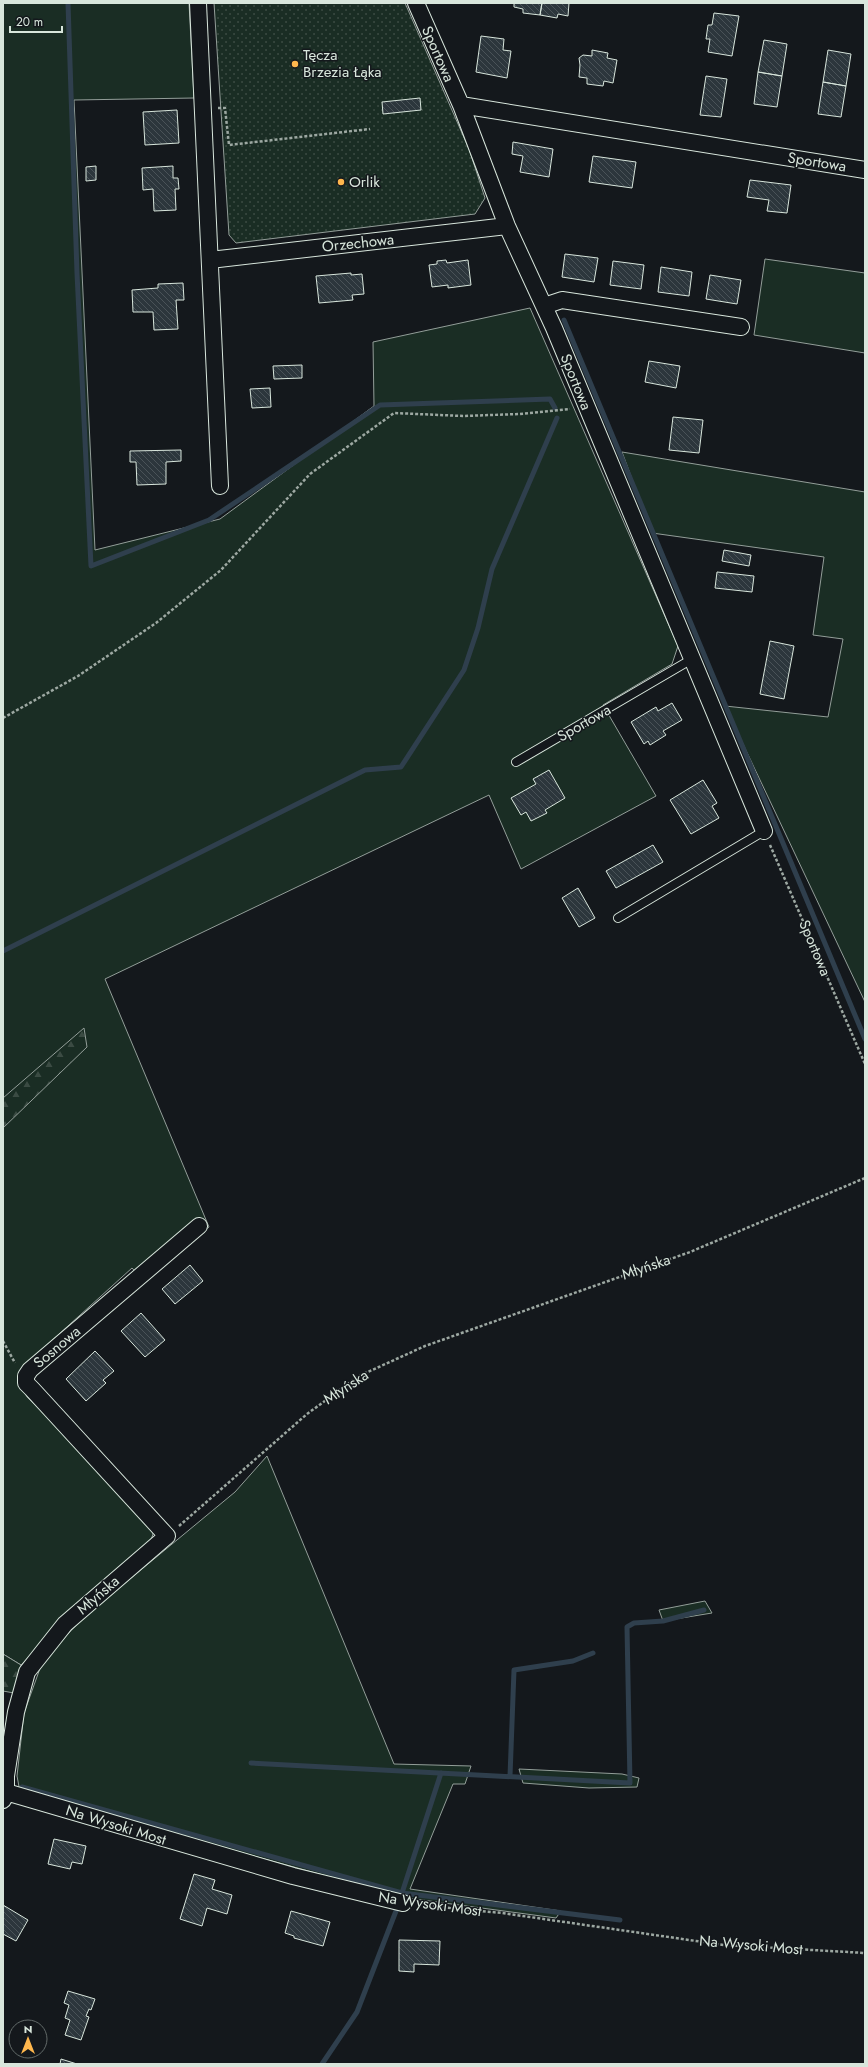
<svg xmlns="http://www.w3.org/2000/svg" width="868" height="2067" font-family="Jost,sans-serif">
<style>
.green{fill:#1a2d24;stroke:#939e99}
.forest{fill:url(#forest-firs);stroke:#939e99}
.park{fill:url(#park-dots);stroke:#939e99}
.lines{fill:none;stroke-linecap:round;stroke-linejoin:round}
.stream{stroke:#2f3f4d;stroke-width:5}
.building{fill:url(#building-back-hatch);stroke:#d8e6dc}
.service-casing{stroke:#d8e6dc;stroke-width:10}
.minor-casing{stroke:#d8e6dc;stroke-width:18}
.path{stroke:#9da8a2;stroke-width:2.5;stroke-dasharray:3 2;stroke-linecap:butt}
.service{stroke:#14181c;stroke-width:8}
.minor{stroke:#14181c;stroke-width:16}
.poi-dot{fill:#ffb74d;stroke:#14181c;stroke-width:1.5}
.labels{text-anchor:middle;dominant-baseline:central;stroke-width:3;stroke-linejoin:round;paint-order:stroke}
.street-label{font-size:15px;fill:#d8e6dc;stroke:#14181c}
.poi-label{font-size:15px;fill:#d8e6dc;stroke:#14181c;text-anchor:start}
</style>
<defs>
<pattern id="forest-firs" width="22" height="20" patternUnits="userSpaceOnUse"><rect width="22" height="20" fill="#1a2d24"/><path d="M5 1l3.5 6h-7zM16 11l3.5 6h-7z" fill="#3b4b43"/></pattern>
<pattern id="park-dots" width="8" height="8" patternUnits="userSpaceOnUse"><rect width="8" height="8" fill="#1a2d24"/><path d="M2 2h.1M6 6h.1" fill="none" stroke="#3b4b43" stroke-width="1.8" stroke-linecap="round"/></pattern>
<pattern id="building-back-hatch" width="6" height="6" patternUnits="userSpaceOnUse"><rect width="6" height="6" fill="#2c363c"/><path d="M-1 5l2 2M0 0l6 6M5-1l2 2" fill="none" stroke="#4a5358"/></pattern>
</defs>
<rect width="100%" height="100%" fill="#14181c"/>
<path class="green" d="M3 3H189L194 98 74 100 95 550 220 519 374 406 373 342 530 308 678 646 672 664 603 705 656 796 521 869 489 795 105 979 209 1227 145 1282 132 1268 26 1364 19 1382 27 1397 146 1517 153 1534 150 1543 76 1608 21 1665 3 1654Z
M765 259 865 273V353L754 335Z
M622 452 865 492V1002L725 706 828 717 843 639 813 635 824 557 652 533Z
M267 1456 394 1764 471 1766 465 1784H453L410 1889 561 1911 556 1918 407 1898 20 1792 17 1776 24 1713 43 1660 85 1616 235 1492Z
M705 1601 712 1613 663 1621 659 1610Z
M519 1769 622 1774 639 1778 637 1787 589 1788 523 1783Z"/>
<path class="forest" d="M84 1028 87 1047 3 1128V1098Z
M3 1654 21 1665 14 1693 3 1691Z"/>
<path class="park" d="M214 3H405L469 149 485 198 475 214 236 243 229 235Z"/>
<g class="lines">
<path class="stream" d="M68 3 77 273 91 566 209 520 380 405 550 399 555 408
M564 320 865 1039
M3 951 365 770 401 767 464 670 478 628 492 569 557 418
M251 1763 630 1783 627 1627 634 1623 663 1621 704 1610
M510 1776 514 1670 573 1661 593 1653
M22 1787 402 1893 620 1920
M402 1893 441 1773
M322 2064 357 2012 396 1911"/>
</g>
<path class="building" d="M514 3H542L540 15 523 13V9L514 7Z
M542 3H569L568 16 558 14 557 18 540 15Z
M714 13 739 16 732 56 708 52 710 39H706L708 25H712Z
M481 36 504 39 503 50 511 51 507 78 476 72Z
M764 40 787 44 782 76 758 72Z
M592 50 608 53 607 58 617 60 613 83 604 81 603 86 587 84V78L579 77 580 65 579 58 583 55 592 56Z
M828 50 851 54 846 86 823 82Z
M758 72 782 76 777 107 754 104Z
M706 76 727 79 721 117 700 115Z
M823 82 846 86 841 117 818 114Z
M420 98 421 110 383 114 382 102Z
M177 110 179 143 145 145 143 112Z
M513 142 553 149 549 177 520 172 523 156 512 154Z
M593 156 636 162 632 188 589 182Z
M96 166V180L86 181V167Z
M173 166V178H178L179 189H175L176 210 154 211 153 189 143 190 142 168Z
M750 180 791 185 787 213 767 211 769 200 747 197Z
M565 254 598 258 594 282 562 277Z
M446 260 447 263 468 260 471 285 448 288V285L432 287 429 265 437 264V261Z
M613 261 644 265 641 289 610 285Z
M661 267 692 272 689 296 658 292Z
M351 273V275L362 274 364 294 352 295 353 300 319 303 316 276Z
M710 275 741 280 737 304 706 299Z
M183 283 184 300H176L178 329 154 330 153 312H133L132 290 158 288V284Z
M649 361 680 366 676 388 645 382Z
M302 365V378L274 379 273 366Z
M270 388 271 407 252 408 250 389Z
M673 417 703 420 699 453 669 450Z
M181 450V461L166 462V484L137 485 136 462H130V451Z
M724 550 751 555 749 566 722 561Z
M717 572 754 576 752 592 715 588Z
M770 641 794 646 784 699 760 694Z
M672 703 682 720 663 731 666 735 650 745 648 741 644 744 631 722 656 707 658 711Z
M549 770 565 798 545 810 547 813 531 821 526 812 521 815 511 798 536 784 533 779Z
M703 780 717 803 712 806 719 818 691 834 670 800Z
M653 845 663 862 616 888 606 871Z
M578 888 595 918 579 927 562 898Z
M190 1265 203 1281 175 1304 162 1289Z
M141 1313 165 1340 145 1357 121 1331Z
M95 1351 114 1371 103 1380 106 1383 86 1401 66 1379Z
M54 1839 86 1846 82 1864 72 1862 70 1869 48 1864Z
M194 1874 215 1880 212 1889 232 1895 227 1914 207 1908 202 1926 180 1919Z
M3 1905 28 1920 16 1941 3 1934Z
M291 1911 330 1922 323 1946 294 1938V1936L285 1933Z
M399 1940 440 1941 439 1965 414 1964V1972L399 1971Z
M68 1991 95 1999 91 2010 89 2009 86 2016 89 2017 81 2040 65 2035 70 2020 65 2018 69 2005 64 2003Z
M61 2059 77 2064H60Z"/>
<g class="lines">
<g class="service-casing">
<path id="service" d="M516 762 692 659
M618 918 764 831"/>
</g>
<g class="minor-casing">
<path id="minor" d="M198 3 220 486
M416 3 461 105 507 226 554 328 764 831
M461 105 865 170
M210 260 507 226
M544 306 562 300 741 327
M6 1792 293 1876 403 1903
M3 1800 6 1792V1776L16 1712 27 1672 65 1624 167 1536 32 1389 26 1383V1376L30 1370 199 1226"/>
</g>
<path class="path" d="M218 108H225L229 145 370 129
M3 718 78 676 156 623 221 570 310 474 394 413 463 416 520 414 570 409
M770 845 865 1064
M3 1341 15 1363
M179 1526 307 1414 359 1376 425 1346 690 1252 865 1178
M418 1905 502 1913 724 1945 865 1953"/>
<use href="#service" class="service"/>
<use href="#minor" class="minor"/>
</g>
<g class="poi-dot">
<circle cx="295" cy="64" r="4"/>
<circle cx="341" cy="182" r="4"/>
</g>
<g class="labels">
<g class="street-label">
<text transform="translate(438 54) rotate(66)">Sportowa</text>
<text transform="translate(817 162) rotate(9)">Sportowa</text>
<text transform="translate(358 243) rotate(-6)">Orzechowa</text>
<text transform="translate(576 382) rotate(68)">Sportowa</text>
<text transform="translate(584 723) rotate(-30)">Sportowa</text>
<text transform="translate(815 948) rotate(67)">Sportowa</text>
<text transform="translate(646 1267) rotate(-19)">Młyńska</text>
<text transform="translate(57 1347) rotate(-40)">Sosnowa</text>
<text transform="translate(346 1387) rotate(-33)">Młyńska</text>
<text transform="translate(98 1595) rotate(-41)">Młyńska</text>
<text transform="translate(116 1825) rotate(17)">Na Wysoki Most</text>
<text transform="translate(430 1904) rotate(8)">Na Wysoki Most</text>
<text transform="translate(751 1945) rotate(5)">Na Wysoki Most</text>
</g>
<g class="poi-label">
<text x="303" y="55">Tęcza<tspan x="303" dy="17">Brzezia Łąka</tspan></text>
<text x="349" y="182">Orlik</text>
</g>
</g>
<rect width="868" height="2067" fill="none" stroke="#d8e6dc" stroke-width="8"/>
<g transform="translate(28 2039)"><circle r="19" fill="#14181c" stroke="#626a69"/>
<path d="M0-3L7 15L0 10L-7 15Z" fill="#ffb74d"/>
<text y="-6" font-size="11" font-weight="bold" text-anchor="middle" fill="#d8e6dc">N</text>
</g>
<path d="M10 26v6h52v-6" fill="none" stroke="#d8e6dc" stroke-width="2"/>
<text x="16" y="26" font-size="12" fill="#d8e6dc" stroke="#14181c" stroke-width="3" paint-order="stroke">20 m</text>
</svg>
